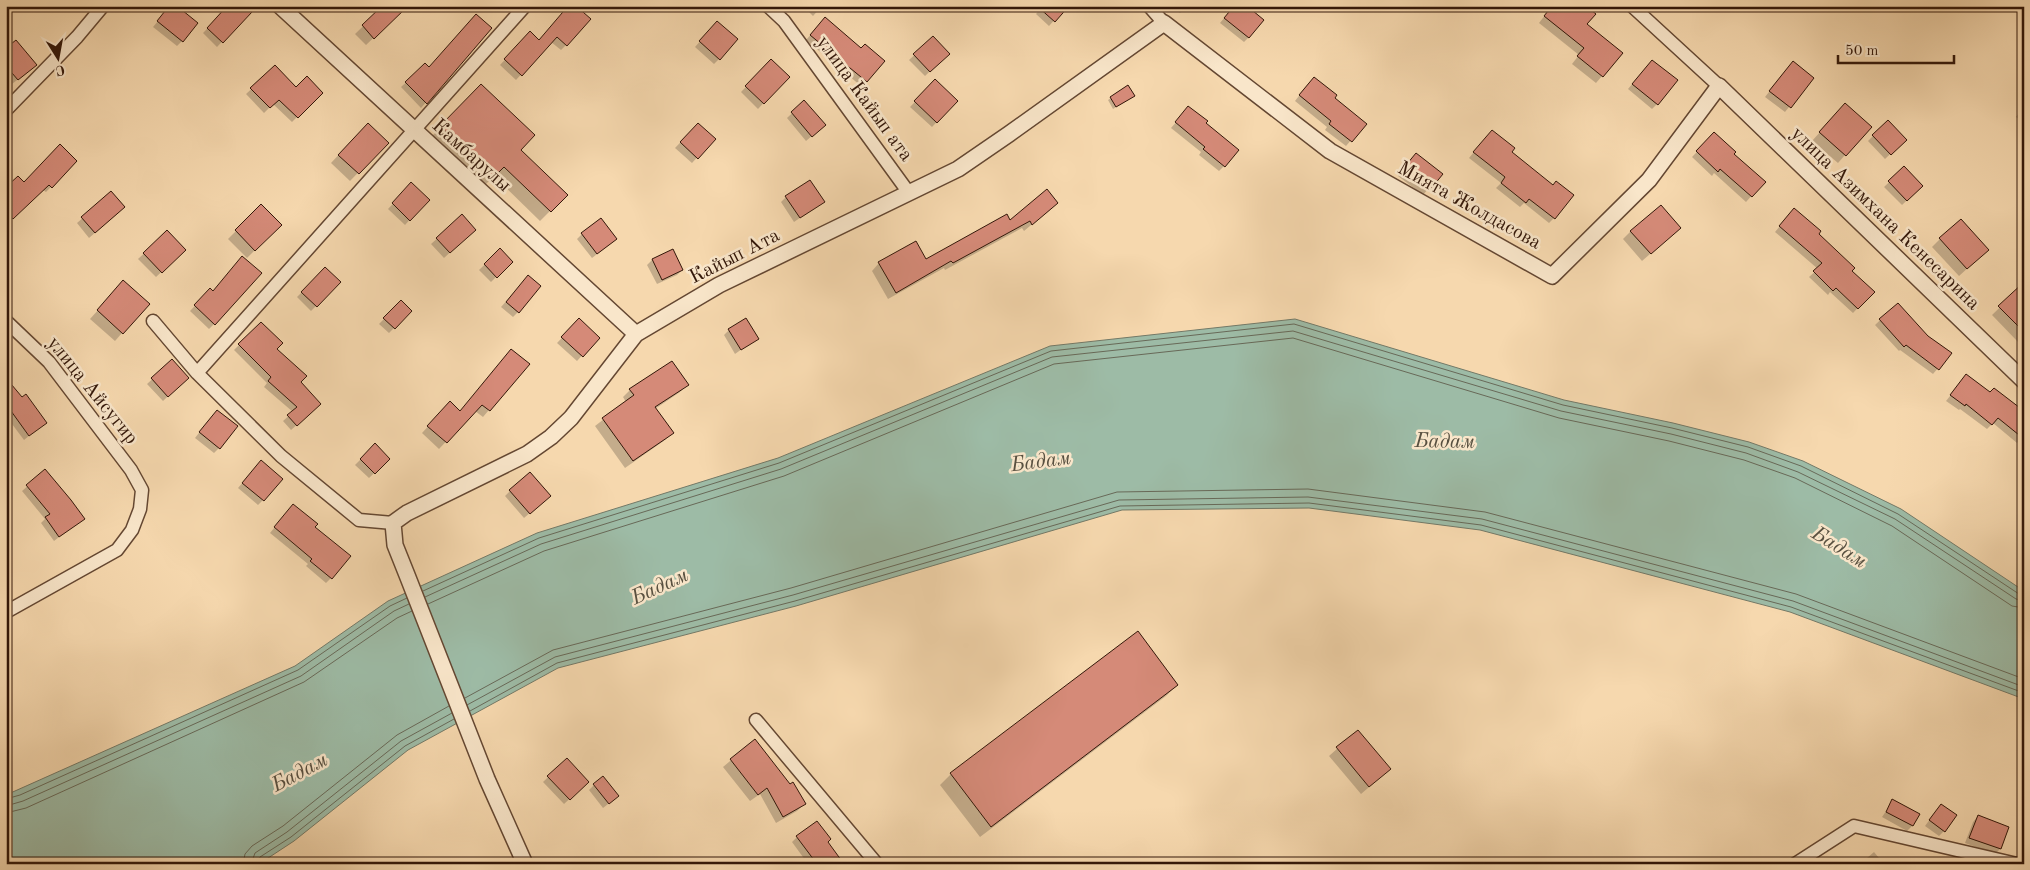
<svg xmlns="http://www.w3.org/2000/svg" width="2030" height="870" font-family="'Old Standard TT',serif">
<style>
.water{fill:#9dbba6;stroke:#737967}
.shadow{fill:#0003}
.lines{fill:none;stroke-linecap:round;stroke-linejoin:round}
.shore{stroke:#686958;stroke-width:1}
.building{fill:#d58a78;stroke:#331709}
.minor-casing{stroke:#644732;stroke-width:15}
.tertiary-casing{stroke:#644732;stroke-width:18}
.minor{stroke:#f9e6ca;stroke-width:12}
.tertiary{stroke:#f9e6ca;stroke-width:15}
.labels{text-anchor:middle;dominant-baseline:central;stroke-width:5;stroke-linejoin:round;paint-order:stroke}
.street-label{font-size:20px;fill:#331709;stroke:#f9e6ca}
.water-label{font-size:21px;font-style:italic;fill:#585040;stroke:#f9e6ca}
</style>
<rect width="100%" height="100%" fill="#f6d8ae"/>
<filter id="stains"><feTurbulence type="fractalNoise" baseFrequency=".004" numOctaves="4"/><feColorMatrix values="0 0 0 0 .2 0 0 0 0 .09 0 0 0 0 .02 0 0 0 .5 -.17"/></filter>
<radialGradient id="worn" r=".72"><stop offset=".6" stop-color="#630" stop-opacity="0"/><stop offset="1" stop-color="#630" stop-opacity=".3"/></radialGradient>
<path class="water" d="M1295 319 1564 400 1673 423 1749 442 1803 461 1901 509 2024 591V699L1790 612 1480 530 1309 508 1122 510 796 606 558 668 408 750 294 841 259 864H6V795L295 666 388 601 537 533 778 458 1050 346Z"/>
<path class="shadow" d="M75 6H85L80 11Z
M229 6 250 12 217 47 203 33Z
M384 6H407L366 45 355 34Z
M502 6H512L508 10Z
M803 6H822L813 16Z
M1043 6H1067L1049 26 1036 14Z
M1171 6H1186L1180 13Z
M1234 6 1249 37 1244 42 1220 23Z
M1552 6 1586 24 1602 76 1596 83 1572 64 1579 55 1539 23Z
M168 9 182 41 177 46 153 27Z
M566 9V45L561 50 551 42 516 80 500 65 525 38 539 41Z
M820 24 866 81 861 86 806 40Z
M490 28 421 108 401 87 425 65 429 69Z
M712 28 719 59 714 64 695 47Z
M933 38 948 54 925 76 909 60Z
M6 49 30 70 12 84 6 77Z
M771 61 788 77 758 109 741 92Z
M1647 66 1657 104 1652 109 1628 89Z
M275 67 296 89 321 93 292 122 273 104 264 113 246 94Z
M1788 68 1812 78 1785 112 1765 97Z
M935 81 957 101 932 127 910 107Z
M1309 83 1333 98 1365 124 1346 146 1325 130 1327 127 1295 101Z
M481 86 519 150 566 195 540 221 494 176 484 186 432 136Z
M1128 87 1131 98 1113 109 1108 100Z
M804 102 819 130 806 141 787 118Z
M2024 106V122L2016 117Z
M1184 113 1204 124 1224 166 1219 171 1199 155 1201 152 1171 128Z
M1837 113 1845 155 1838 163 1812 141Z
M1888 121 1905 140 1885 159 1868 141Z
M698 124 714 139 692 163 675 148Z
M360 132 387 143 350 181 331 163Z
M1714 134 1732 154 1764 182 1746 202 1714 173 1712 176 1692 157Z
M1487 136 1510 152 1554 218 1549 223 1524 203 1520 207 1496 188 1501 183 1469 158Z
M1411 159 1441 174 1423 195 1398 176Z
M76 161 46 192 43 190 6 223V189L24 184Z
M1904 168 1922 186 1902 205 1884 187Z
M411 184 428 200 405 225 388 209Z
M111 193 119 212 89 238 77 223Z
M786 197 823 202 794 222 781 202Z
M261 206 280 225 247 258 228 239Z
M1049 210 1024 231 1022 228 945 270 944 268 888 299 872 271 879 263 926 260 1009 221Z
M1789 215 1817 234 1851 271 1873 292 1853 313 1830 292 1828 295 1809 277 1818 269 1775 232Z
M462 216 470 234 444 258 431 244Z
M1680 228 1642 261 1623 239 1631 231Z
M167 232 185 250 156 277 138 259Z
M582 234 610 244 592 258 577 239Z
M1940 239 1979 258 1959 276 1932 247Z
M500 250 511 262 491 282 479 270Z
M672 251 682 270 677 275 657 284 647 265 652 260Z
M325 269 339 283 311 311 297 297Z
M523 282 518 312 513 317 501 307Z
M2024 284V338L2019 343 1992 315Z
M116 290 122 333 115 341 90 319Z
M210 290 214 324 209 329 190 311Z
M401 302 411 311 389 333 379 324Z
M1897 304 1927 336 1950 354 1933 374 1900 350 1899 351 1875 325Z
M579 320 598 338 577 361 557 343Z
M261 323 275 349 300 382 315 409 291 430 283 421 293 412 264 387 267 383 234 350Z
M729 330 757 338 735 354 724 335Z
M172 361 187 378 163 401 147 384Z
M528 364 483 417 475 411 439 449 422 433 443 410 459 412Z
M1966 376 2024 436 2017 443 1993 423 1987 429 1960 409 1959 410 1946 401Z
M6 380 45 423 24 440 6 416Z
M687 385 680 392 655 409 672 433 665 440 625 468 595 426 626 402 623 397 630 390Z
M212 416 219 448 214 453 195 438Z
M375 445 389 459 369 478 355 465Z
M256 467 263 500 258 505 238 488Z
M45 471 83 519 54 541 41 523 45 519 22 491Z
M510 491 544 501 524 518 505 496Z
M288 511 314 527 331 578 326 583 306 566 308 564 270 533Z
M1137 633 1177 685 1166 696 980 837 940 785 951 774Z
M1357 731 1381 777 1361 794 1329 756Z
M755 740 804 804 797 811 776 823 760 794 750 801 723 767Z
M567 759 588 782 564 804 543 782Z
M594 785 612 801 603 808 589 790Z
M1893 801 1912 826 1907 831 1882 817Z
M1936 811 1944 831 1939 836 1925 826Z
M1978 816 2000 849 1995 854 1965 843 1973 822Z
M797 837 826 842 843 864H808L792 842Z
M1874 852 1884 864H1860Z
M1381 858 1386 864H1374Z"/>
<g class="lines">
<path class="shore" d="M423 591 539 538 779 463 1051 351 1294 324 1563 405 1672 428 1748 447 1801 466 1898 514 2019 594H2024
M425 597 541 544 781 469 1052 357 1293 331 1561 411 1671 434 1746 453 1798 472 1895 519 2016 599 2024 601
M428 604 544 551 784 476 1054 364 1293 338 1559 418 1669 441 1744 460 1795 478 1892 526 2012 606 2024 608
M465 698 553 650 791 588 1117 492 1308 489 1485 512 1796 594 2024 679
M467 705 555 657 793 595 1119 500 1308 497 1482 519 1793 601 2024 687
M470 711 557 663 795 601 1120 506 1309 503 1481 525 1791 607 2024 693
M6 799 20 795 298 670 390 606 407 598
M6 806 23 801 301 676 394 611 409 604
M6 813 26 808 304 682 397 618 412 611
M243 864 245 854 252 846 283 826 397 735 449 706
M251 864 255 853 287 832 401 741 452 713
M257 864 260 857 291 837 405 746 454 719"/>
</g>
<path class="building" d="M169 6H177L198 23 183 42 157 21Z
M227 6H246L252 12 223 43 207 28Z
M382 6H408L374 39 362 25Z
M568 6H576L591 19 567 46 557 37 522 76 504 59 530 31 539 40Z
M1037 6H1069L1055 22Z
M1234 6H1247L1264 20 1249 38 1224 18Z
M1552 6H1586L1596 14 1587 24 1623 53 1603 77 1577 56 1584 48 1544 16Z
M476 14 492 28 427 104 405 82 425 63 429 67Z
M825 17 861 48 865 44 885 61 867 82 810 35Z
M717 21 738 39 720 60 699 41Z
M933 36 950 54 930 72 913 54Z
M16 40 37 65 18 80 6 66V48Z
M771 59 790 77 764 104 745 86Z
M1652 60 1678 80 1658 105 1632 84Z
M1793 61 1814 78 1791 108 1769 91Z
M275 65 296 87 307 76 323 93 298 118 279 100 270 108 250 88Z
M1314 77 1337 95 1335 98 1367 124 1352 142 1329 124 1331 121 1299 95Z
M935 79 958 101 937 123 914 101Z
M481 84 535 135 521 150 568 195 551 212 504 167 494 177 440 126Z
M1128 85 1135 96 1116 107 1110 97Z
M804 100 826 125 812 137 791 112Z
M1845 103 1872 127 1846 156 1819 132Z
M1188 106 1208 121 1206 123 1239 150 1225 167 1203 149 1205 147 1175 122Z
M1888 120 1907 140 1891 155 1872 135Z
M368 123 389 143 359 174 338 155Z
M698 123 716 139 698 159 680 142Z
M1492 130 1515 148 1512 152 1553 185 1556 181 1574 195 1555 219 1529 199 1526 203 1501 183 1505 177 1473 152Z
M1714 132 1736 152 1734 154 1766 182 1752 197 1720 169 1718 172 1696 151Z
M60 144 77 161 52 188 49 185 13 219 6 213V187L18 176 24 182Z
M1416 153 1443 174 1429 191 1402 170Z
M1904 166 1923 186 1907 201 1888 181Z
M810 180 825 202 800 218 785 196Z
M411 182 430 200 410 221 392 203Z
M1047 189 1058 203 1032 225 1030 221 953 263 951 261 896 293 878 262 916 241 926 259 1007 214 1010 220Z
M111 191 125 207 95 233 81 217Z
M261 204 282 225 255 251 235 230Z
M1661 205 1681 228 1651 254 1630 231Z
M1794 208 1821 231 1819 234 1855 268 1852 271 1875 292 1858 309 1836 288 1833 291 1813 271 1822 263 1779 226Z
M462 214 476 230 450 253 436 238Z
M601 218 617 239 597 254 581 233Z
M1961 219 1989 250 1967 269 1939 238Z
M167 230 186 250 162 273 143 253Z
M500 248 513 262 497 278 484 264Z
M673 249 683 270 662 280 652 259Z
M242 256 262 273 215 325 194 305 210 288 213 291Z
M325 267 341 282 317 307 301 292Z
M528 275 541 286 519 313 506 302Z
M123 280 150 304 123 334 97 310Z
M2024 282V332L1998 306Z
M401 300 412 311 395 329 383 318Z
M1898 303 1928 336 1952 353 1939 370 1906 345 1904 347 1879 319Z
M579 318 600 338 583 357 561 337Z
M746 318 759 339 741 350 728 329Z
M261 322 283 343 277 349 307 376 301 382 321 404 297 426 287 415 297 407 268 381 271 377 238 344Z
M511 349 530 364 490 411 482 405 447 443 427 426 450 401 460 411Z
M172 359 189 378 168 397 151 378Z
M672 361 689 385 655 407 674 433 633 461 602 418 634 395 629 389Z
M1966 374 1990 392 1994 388 2024 411V439L1998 418 1992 425 1966 404 1965 406 1950 395Z
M6 378 22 397 26 394 47 423 29 436 6 404Z
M217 410 238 426 220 449 199 432Z
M375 443 390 459 375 474 360 459Z
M261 460 283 479 264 501 242 483Z
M45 469 71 500 85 519 59 537 45 517 50 514 26 485Z
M530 472 551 496 530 514 509 490Z
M293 504 318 524 315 527 351 556 332 579 310 561 312 559 274 527Z
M1138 631 1178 685 991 827 950 773Z
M1358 730 1391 769 1369 787 1336 747Z
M755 739 790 784 793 782 806 804 783 817 767 788 758 795 730 759Z
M567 758 589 782 570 800 547 776Z
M603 776 619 796 609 804 593 784Z
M1892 799 1920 814 1913 826 1886 812Z
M1941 804 1957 815 1945 832 1929 820Z
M1978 815 2009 827 2001 849 1969 838Z
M817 821 831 839 828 842 844 864H817L796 836Z"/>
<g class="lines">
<g class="minor-casing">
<path id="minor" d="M768 6 784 21 909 193
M1149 6 1164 23
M1632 6 1719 86
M6 110 77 37 103 6
M6 321 49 362 131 470 142 490 140 509 132 530 117 550 6 612
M153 321 197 373 281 456 359 520 393 523
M197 373 525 6
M756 720 877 864
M1795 864 1854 826 2017 864"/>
</g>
<g class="tertiary-casing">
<path id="tertiary" d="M280 6 636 334
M525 864 487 779 407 575 395 545 393 523 407 513 527 454 551 437 571 418 636 334 719 285 958 169 1009 134 1164 23 1330 151 1552 276 1649 180 1719 86 2024 381"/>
</g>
<use href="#minor" class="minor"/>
<use href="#tertiary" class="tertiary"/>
</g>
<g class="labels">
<g class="street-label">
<text transform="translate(864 99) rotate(54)">улица Кайып ата</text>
<text transform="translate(471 156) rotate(42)">Камбарулы</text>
<text transform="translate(1469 206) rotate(29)">Мията Жолдасова</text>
<text transform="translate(1885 219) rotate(44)">улица Азимхана Кенесарина</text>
<text transform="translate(735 257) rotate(-27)">Кайып Ата</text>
<text transform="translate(92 391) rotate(51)">улица Айсугир</text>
</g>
<g class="water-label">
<text transform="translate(1445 442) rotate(1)">Бадам</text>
<text transform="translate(1041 462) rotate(-7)">Бадам</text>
<text transform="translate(1839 548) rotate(32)">Бадам</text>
<text transform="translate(660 587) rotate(-25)">Бадам</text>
<text transform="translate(300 773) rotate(-28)">Бадам</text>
</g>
</g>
<rect width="2030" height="870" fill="none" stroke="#f6d8ae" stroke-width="25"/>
<rect x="8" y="8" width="2015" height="855" fill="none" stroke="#331709" stroke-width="2.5"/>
<rect x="12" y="12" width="2005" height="845" fill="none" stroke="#331709"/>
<g transform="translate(58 58) rotate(169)" stroke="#f9e6ca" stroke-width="4" paint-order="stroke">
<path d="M0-4L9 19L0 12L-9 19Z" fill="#331709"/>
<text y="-8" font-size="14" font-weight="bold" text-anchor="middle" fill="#331709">С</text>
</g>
<path d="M1838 55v8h116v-8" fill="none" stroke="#331709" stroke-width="2.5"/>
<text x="1845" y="55" font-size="15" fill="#331709" stroke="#f9e6ca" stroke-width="4" paint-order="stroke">50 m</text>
<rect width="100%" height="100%" filter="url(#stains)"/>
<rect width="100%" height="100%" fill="url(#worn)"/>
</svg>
